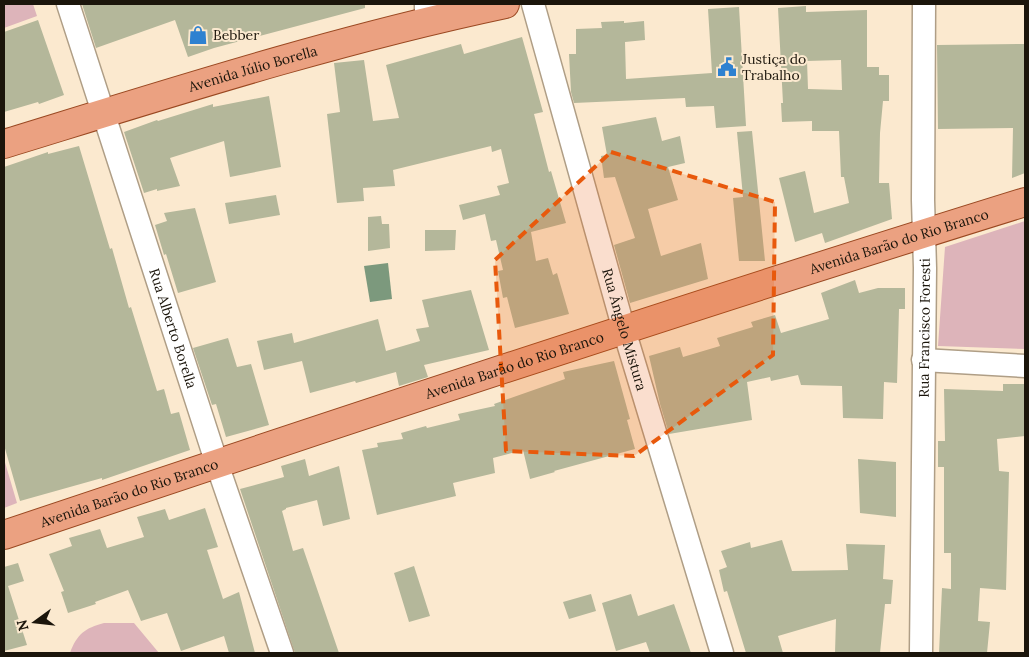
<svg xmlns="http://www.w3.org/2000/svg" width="1029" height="657" font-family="Lora,serif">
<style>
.green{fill:#ddb4ba}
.water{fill:#7c997d}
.building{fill:#b4b79a;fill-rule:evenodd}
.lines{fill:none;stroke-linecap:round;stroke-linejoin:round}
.minor-casing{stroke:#af9e86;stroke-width:25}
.major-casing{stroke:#9a4821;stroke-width:30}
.minor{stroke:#fff;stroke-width:22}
.major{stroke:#eba181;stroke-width:28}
.marked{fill:#e8590c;fill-opacity:0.2;stroke:#e8590c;stroke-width:4;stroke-dasharray:10 6;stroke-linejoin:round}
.labels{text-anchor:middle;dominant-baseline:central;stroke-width:4;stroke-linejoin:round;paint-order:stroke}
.poi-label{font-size:14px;fill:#1b150b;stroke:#fbe9cf;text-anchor:start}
.street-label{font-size:14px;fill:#1b150b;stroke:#fbe9cf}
</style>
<rect width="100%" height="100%" fill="#fbe9cf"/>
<path class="green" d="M4 4H33L37 16 4 28Z
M1025 221V349L938 346 945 247Z
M4 459 17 503 4 508Z
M104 623H134L159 653H70C77 634 85 628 104 623Z"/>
<path class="water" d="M388 263 392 299 370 302 364 266Z"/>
<path class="building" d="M82 4H365V8L214 48 188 57 175 20 96 48Z
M806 6V12L867 10V67H879V75H889V101H883L880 133 879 183H889L892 219 825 243 822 233 795 242 779 178 805 171 814 213 849 203 844 177H841L839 131H812V121L782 122 781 103H783L778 8ZM841 60 842 90 808 89 807 61Z
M739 7 746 126 716 128 714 106 686 107 685 98 574 103 571 92 569 54H576V29L602 28 601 22 624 21V23L644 21 645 40 625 42 626 79 712 73 708 9Z
M38 20 64 95 39 104 38 102 4 112V32Z
M522 37 543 112 534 114 549 172 551 171 566 223 531 232 536 261 548 258 553 275 557 273 569 314 515 328 507 297 503 298 498 271 503 270 496 240 491 241 485 214 463 220 459 205 500 195 497 186 509 183 501 149 492 152 491 146 393 170 395 186 363 188 364 201 337 203 327 114 340 112 334 63 364 60 373 121 399 118 386 65 461 44 464 54Z
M1025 44V173L1012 178 1013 128 938 129 937 45Z
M269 96 281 167 230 177 224 141 170 158 180 186 157 191V189L144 193 124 132 157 120 158 121 213 104V107Z
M656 117 662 141 680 136 685 163 668 167 678 200 648 209 661 256 701 243 708 279 630 303 614 245 635 238 615 177 604 178 601 156 607 155 602 127Z
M752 131 765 261H739L733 198 743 197 737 132Z
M79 146 110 249 112 248 129 308 131 307 157 391 164 389 171 414 179 412 190 450 102 480V478L20 501 4 445V167L48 152V154Z
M276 195 280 215 229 224 225 203Z
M195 208 216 282 178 293 166 254 164 255 155 225 167 221 164 213Z
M381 216 382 224H389L390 248 368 251V217Z
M425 230H456L455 250 425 251Z
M855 280 859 293 878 288H905V309H899L897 383 884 382 883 419 843 418 842 386 801 385 798 375 771 381 770 377 747 382 752 420 669 434 660 404 649 356 680 347 683 357 720 346 717 338 753 327 751 322 775 315 781 333 829 319 821 293Z
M471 290 489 350 424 365 428 377 399 386 396 372 356 383 355 381 310 393 302 361 264 370 257 341 292 333 294 343 378 319 386 351 420 341 416 329 429 327 422 300Z
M228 338 237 367 251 364 269 425 226 437 216 404 212 405 193 348Z
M614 361 630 419 627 420 635 449 554 471 555 472 530 479 523 450 493 458 495 473 453 483 456 496 377 515 362 450 378 447 377 443 403 439 401 433 426 426 427 428 460 420 458 414 495 406 494 404 565 379 563 372Z
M1003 384H1025V436L997 439 999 471 1009 472 1006 590 980 588 978 621 990 622 987 653H939L942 588 951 589V553H944V467H938V441H945L944 389 1003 391Z
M305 459 309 476 339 466 350 519 323 526 317 500 286 508V509L282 511 293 551 303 548 339 653H295L240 489 284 477 281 466Z
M858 459 896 462V517L860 513Z
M205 508 218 547 207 550 223 599 239 592 255 653H229L224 636 181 651 167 613 141 621 128 590 95 602 96 604 68 613 61 592 64 591 49 554 72 546 69 538 100 529 107 548 144 537 137 517 165 509 169 520Z
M782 540 792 571 848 570 846 544 885 545 883 579 893 580 891 604H885L880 653H835L836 619 778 636 783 653H746L727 591 724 592 719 570 727 567 721 551 750 542 751 548Z
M18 563 24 581 8 586 27 645 4 651V567Z
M414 566 430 616 409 622 394 573Z
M591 594 596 611 569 619 563 602Z
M631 594 638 616 674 604 691 653H650L646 642 616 651 602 603Z"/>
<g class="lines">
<g class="minor-casing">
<g id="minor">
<path id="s1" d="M68 4 217 464 282 653"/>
<path d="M426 4V21"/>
<path id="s2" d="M533 4 624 330 722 653"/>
<path d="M923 360 1025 366"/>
<path id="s3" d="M921 653 925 268 923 200 924 4"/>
</g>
</g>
<g class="major-casing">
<g id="major">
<path id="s4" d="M4 144C170 93 335 40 505 4"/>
<path id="s5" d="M4 535C343 421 683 308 1025 202"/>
</g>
</g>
<use href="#minor" class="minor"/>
<use href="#major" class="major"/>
</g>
<path class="marked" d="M611 152 775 202 773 355 634 456 506 451 495 260Z"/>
<defs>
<g id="shop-bare" transform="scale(1.5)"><path d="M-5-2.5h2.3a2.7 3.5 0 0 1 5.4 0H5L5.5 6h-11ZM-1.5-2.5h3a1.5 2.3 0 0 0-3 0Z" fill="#2e81d0" stroke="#fbe9cf" stroke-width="2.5" paint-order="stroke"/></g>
<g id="civic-bare" transform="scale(1.5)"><path d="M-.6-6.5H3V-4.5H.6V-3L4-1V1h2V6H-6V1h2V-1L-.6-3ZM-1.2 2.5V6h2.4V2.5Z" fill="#2e81d0" stroke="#fbe9cf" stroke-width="2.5" paint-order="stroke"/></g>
</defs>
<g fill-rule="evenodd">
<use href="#shop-bare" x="198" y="35"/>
<use href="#civic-bare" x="727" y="67"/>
</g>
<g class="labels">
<g class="poi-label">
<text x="213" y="35">Bebber</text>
<text x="742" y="59">Justiça do<tspan x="742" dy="16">Trabalho</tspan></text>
</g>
<g class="street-label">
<text stroke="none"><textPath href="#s4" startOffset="260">Avenida Júlio Borella</textPath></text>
<text stroke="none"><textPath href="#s5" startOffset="942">Avenida Barão do Rio Branco</textPath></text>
<text stroke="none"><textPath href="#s3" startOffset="325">Rua Francisco Foresti</textPath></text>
<text stroke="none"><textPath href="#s1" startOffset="341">Rua Alberto Borella</textPath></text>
<text stroke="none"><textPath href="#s2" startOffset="338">Rua Ângelo Mistura</textPath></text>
<text stroke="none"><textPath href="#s5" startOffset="538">Avenida Barão do Rio Branco</textPath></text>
<text stroke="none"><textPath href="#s5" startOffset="132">Avenida Barão do Rio Branco</textPath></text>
</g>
</g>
<rect width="1029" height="657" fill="none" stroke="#1b150b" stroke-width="10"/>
<g transform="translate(35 622) rotate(255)" stroke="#fbe9cf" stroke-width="4" paint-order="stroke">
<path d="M0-4L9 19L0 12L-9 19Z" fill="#1b150b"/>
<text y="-8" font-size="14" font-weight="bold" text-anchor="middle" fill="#1b150b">N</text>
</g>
</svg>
